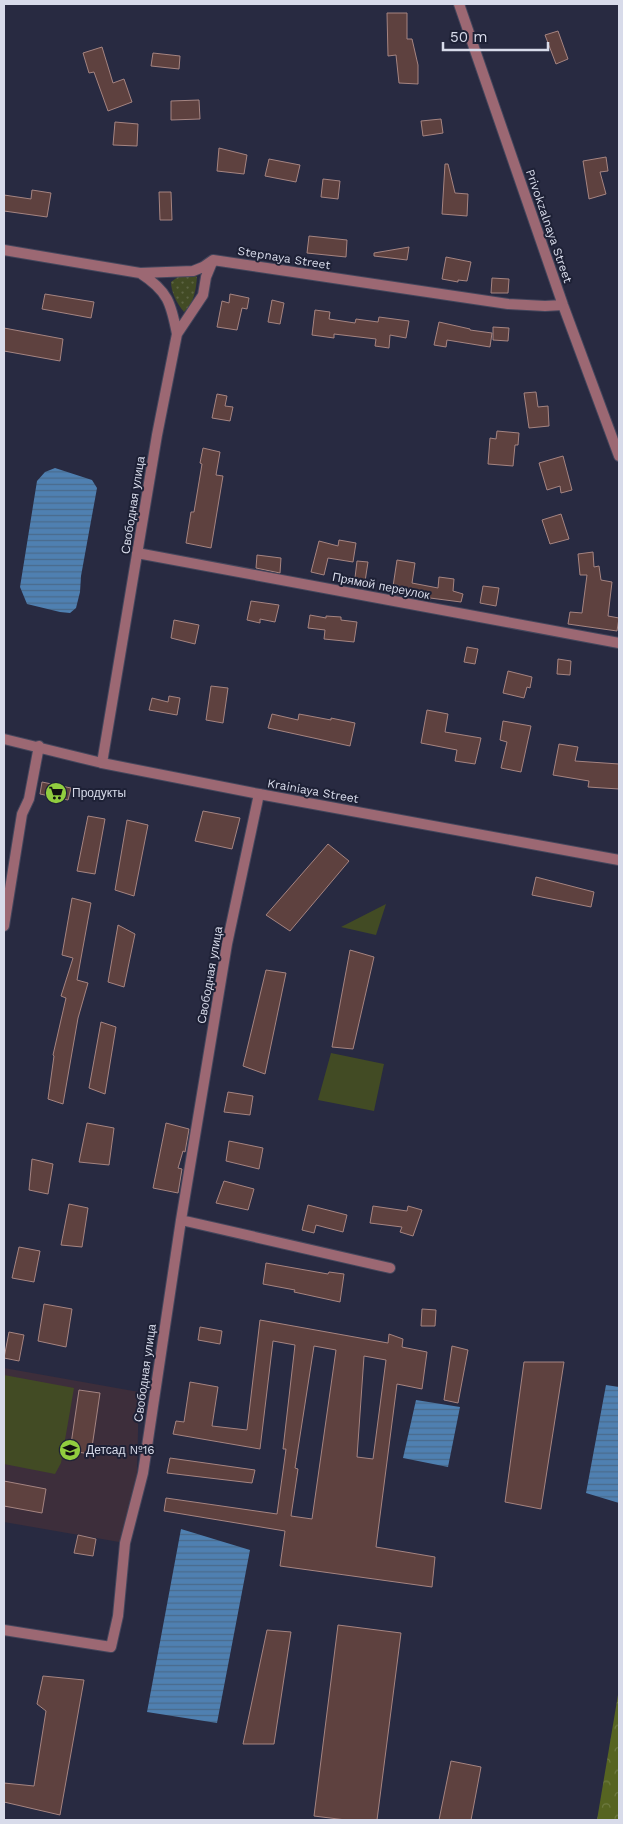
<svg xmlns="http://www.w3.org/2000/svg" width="623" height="1824" font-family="'Work Sans',sans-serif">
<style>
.education{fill:#3d2e3b}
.grass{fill:url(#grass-dots)}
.forest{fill:url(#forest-crowns)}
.park{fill:#424b24}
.water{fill:url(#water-rules)}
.building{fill:#5e413f;stroke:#a58481;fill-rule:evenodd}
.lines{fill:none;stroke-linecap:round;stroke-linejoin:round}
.minor-casing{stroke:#44465c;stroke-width:12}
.tertiary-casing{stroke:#44465c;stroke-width:12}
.minor{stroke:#9c6873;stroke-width:10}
.tertiary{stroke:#9c6873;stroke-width:10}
.labels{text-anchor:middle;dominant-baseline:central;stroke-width:4;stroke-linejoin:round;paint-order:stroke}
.street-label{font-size:12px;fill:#d8dbea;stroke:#1e2136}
.poi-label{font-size:12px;fill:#d8dbea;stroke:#1e2136;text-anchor:start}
</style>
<defs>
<pattern id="grass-dots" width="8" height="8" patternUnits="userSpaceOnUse" patternTransform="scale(1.25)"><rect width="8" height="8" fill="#424b24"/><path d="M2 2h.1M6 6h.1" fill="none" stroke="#5d6444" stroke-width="1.8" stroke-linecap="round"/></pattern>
<pattern id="forest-crowns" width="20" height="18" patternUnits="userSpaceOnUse" patternTransform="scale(1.25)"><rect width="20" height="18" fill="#566421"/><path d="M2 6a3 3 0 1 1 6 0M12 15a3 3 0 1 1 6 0" fill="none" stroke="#6e7a41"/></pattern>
<pattern id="water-rules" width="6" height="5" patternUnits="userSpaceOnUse" patternTransform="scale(1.25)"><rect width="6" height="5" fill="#4f80b1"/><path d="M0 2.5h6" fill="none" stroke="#4a6a8c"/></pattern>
</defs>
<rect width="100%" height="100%" fill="#282a41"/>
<path class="education" d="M4 1368 139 1392 136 1509 125 1543 4 1522Z"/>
<path class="grass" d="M194 274 197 277C196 289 194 304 184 312 177 304 171 292 171 282L179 276Z"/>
<path class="forest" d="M619 1689V1820H597Z"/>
<path class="park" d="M386 904 376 935 341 927Z
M331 1053 384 1064 374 1111 318 1100Z
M4 1375 74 1388 61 1463 55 1474 4 1464Z"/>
<path class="water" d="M55 468 92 480 97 488 81 576 80 592 76 608 70 613 60 612 27 604 20 587 37 481 45 472Z
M606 1385 619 1387V1503L586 1493Z
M416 1400 460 1407 448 1467 403 1458Z
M181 1529 250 1550 217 1723 147 1712Z"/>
<path class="building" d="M387 13H407V39H412L418 65V84L399 83 396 55 388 56Z
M558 31 568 59 556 64 545 35Z
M102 47 113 83 124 79 132 102 108 111 94 72 89 73 83 53Z
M153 53 180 56 179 69 151 66Z
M199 100 200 119 171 120V101Z
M441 119 443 133 423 136 421 121Z
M115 122 138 124 137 146 113 145Z
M219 148 247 155 244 174 217 171Z
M606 157 608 171 600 172 606 194 589 199 583 161Z
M269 159 300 165 296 182 265 176Z
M445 164H448L455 193 468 194 467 216 442 214Z
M323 179 340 181 338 199 321 197Z
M32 190 51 193 47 217 4 211V195L31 199Z
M159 192H171L172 220H160Z
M309 236 347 240 346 257 307 253Z
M409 247 407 260 374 256V253Z
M446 257 471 262 467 281 458 280V282L442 279Z
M492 278 509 279 508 293H491Z
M45 294 94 302 91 318 42 309Z
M230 294 249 298 247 309 242 308 237 330 217 327 222 301 229 303Z
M272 300 284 303 280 324 268 322Z
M315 310 330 312 329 319 355 323 356 319 378 322 379 317 409 321 406 338 390 335 389 348 375 346 376 339 334 334V338L312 335Z
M439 322 470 329V330L492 333 490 347 447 340 446 347 434 345Z
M493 327 509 328 508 341 493 340Z
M4 328 63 339 60 361 4 351Z
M536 392 538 407 548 406 549 426 529 428 524 393Z
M217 394 227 396 225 406 233 407 230 421 212 418Z
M497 431 519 433 518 445H515L513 466 488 464 490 438 496 439Z
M203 448 220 452 216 475 223 476 211 548 186 543 191 512H194L202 464 200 463Z
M563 456 572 490 561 493 560 486 547 490 539 463Z
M561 514 569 539 550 544 542 520Z
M339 540 356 543 353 562 328 558 324 575 311 572 319 541 338 546Z
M593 552 594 567 599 566 601 580 612 582 608 616 619 618 617 631 568 624 570 612 582 613 587 575H580L578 554Z
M257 555 281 558 280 573 256 568Z
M397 560 415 563 412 583 438 588 439 577 454 579 453 591 463 594 461 602 430 598V600L392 593Z
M357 561 368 562 364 588 354 586Z
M483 586 499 588 496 606 480 603Z
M251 601 279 605 275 622 260 619V623L247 620Z
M310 615 326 618V616L341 617V620L357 622 354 642 324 639 325 630 308 628Z
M174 620 199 625 195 644 171 638Z
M467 647 478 649 475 664 464 662Z
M558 659 571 661 570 675 557 674Z
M508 671 532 677 530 688 527 687 524 698 503 693Z
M211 686 228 688 223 723 206 720Z
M169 696 180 698 177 715 149 710 152 698 168 702Z
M427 710 448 714 445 732 481 738 475 764 455 761 457 750 421 743Z
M272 714 298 720 299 714 331 720V718L355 723 350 746 268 728Z
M503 721 531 726 521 772 501 768 507 742 500 740Z
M559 744 578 747 575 761 619 764V789L588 787 589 781 553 775Z
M42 782 71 788 68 800 40 794Z
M203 811 240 818 232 849 195 841Z
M88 816 105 819 95 874 77 871Z
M127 820 148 825 134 896 115 890Z
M328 844 349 861 290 931 266 915Z
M536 877 594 892 591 907 532 895Z
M72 898 91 903 77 980 88 983 78 1018 63 1104 48 1099 54 1056 53 1055 66 998 61 996 73 958 62 955Z
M118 925 135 934 124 987 108 982Z
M350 950 374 957 353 1049 332 1047Z
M266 970 286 973 265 1074 243 1066Z
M101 1022 116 1027 105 1094 89 1088Z
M228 1092 253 1096 250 1115 224 1112Z
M87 1123 114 1128 109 1165 79 1162Z
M166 1123 189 1129 185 1152 183 1151 178 1168 182 1169 178 1193 153 1188Z
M229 1141 263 1148 259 1169 226 1161Z
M32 1159 53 1164 48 1194 29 1190Z
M224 1181 254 1189 248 1210 216 1203Z
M69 1204 88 1208 82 1247 61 1245Z
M308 1205 347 1215 343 1232 316 1225 314 1233 302 1230Z
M373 1206 407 1211 408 1206 422 1210 413 1236 400 1232 402 1227 370 1223Z
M19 1247 40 1251 34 1282 12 1278Z
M266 1263 328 1274 329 1272 344 1274 340 1302 294 1292 295 1290 263 1284Z
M44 1304 72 1309 66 1347 38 1341Z
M422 1309 436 1310 435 1326H421Z
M260 1320 388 1343 389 1334 403 1339 402 1347 427 1352 422 1389 397 1384 376 1547 435 1557 432 1587 280 1566 285 1531 164 1511 166 1498 277 1514 286 1449H283L295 1345 273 1341 260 1449 173 1434 176 1421 184 1422 190 1382 218 1387 212 1426 247 1430ZM314 1346 336 1350 312 1519 291 1516 298 1469 295 1468ZM364 1356 386 1360 373 1459 357 1457Z
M200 1327 222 1331 220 1344 198 1340Z
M9 1332 24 1335 19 1361 4 1358Z
M452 1346 468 1350 458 1403 444 1400Z
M524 1362H564L541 1509 505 1502Z
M79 1390 100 1393 91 1454 70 1451Z
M170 1458 255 1470 252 1483 167 1473Z
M4 1481 46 1489 42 1513 4 1506Z
M78 1535 96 1539 93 1556 74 1553Z
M338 1625 401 1633 377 1820H346L314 1816Z
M267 1630 291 1632 274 1744H243Z
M43 1676 84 1680 60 1815 4 1802V1783L34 1786 46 1711 37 1704Z
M451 1761 481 1767 471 1820H439Z"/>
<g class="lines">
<g class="minor-casing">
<path id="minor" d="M459 4 563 305 619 456
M4 250 140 273 193 271 203 267 213 260 508 304 545 306 563 305
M140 273C168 291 171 303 177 334
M137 553 619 643
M4 739 102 763 157 435 177 334 203 295 206 277 213 260
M4 926 22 814 29 799 39 746
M181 1220 390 1268
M4 1630 111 1647 118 1616 125 1543 143 1473 181 1220 227 944 259 794"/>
</g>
<g class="tertiary-casing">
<path id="tertiary" d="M102 763 259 794 619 860"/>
</g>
<use href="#minor" class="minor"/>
<use href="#tertiary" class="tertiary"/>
</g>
<defs>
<g id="supermarket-disc" transform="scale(1.125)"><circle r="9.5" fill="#91cd3f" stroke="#1e2136"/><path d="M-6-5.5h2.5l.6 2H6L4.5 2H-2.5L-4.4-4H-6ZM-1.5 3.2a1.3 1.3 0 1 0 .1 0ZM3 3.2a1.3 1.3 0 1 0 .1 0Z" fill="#111"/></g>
<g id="school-disc" transform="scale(1.125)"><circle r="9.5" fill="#91cd3f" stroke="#1e2136"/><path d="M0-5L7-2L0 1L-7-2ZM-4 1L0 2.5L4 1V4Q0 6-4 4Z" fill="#111"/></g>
</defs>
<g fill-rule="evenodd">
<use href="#supermarket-disc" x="56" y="793"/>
<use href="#school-disc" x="70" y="1450"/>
</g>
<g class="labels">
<g class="street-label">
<text transform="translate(549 226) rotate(71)">Privokzalnaya Street</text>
<text transform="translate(284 258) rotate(9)">Stepnaya Street</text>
<text transform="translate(133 505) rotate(-81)">Свободная улица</text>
<text transform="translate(381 586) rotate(11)">Прямой переулок</text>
<text transform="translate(313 791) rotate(10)">Krainiaya Street</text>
<text transform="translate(210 975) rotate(-80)">Свободная улица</text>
<text transform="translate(145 1373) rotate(-82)">Свободная улица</text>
</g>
<g class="poi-label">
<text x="72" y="793">Продукты</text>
<text x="86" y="1450">Детсад №16</text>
</g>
</g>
<rect width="623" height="1824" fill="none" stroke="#d8dbea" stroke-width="10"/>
<path d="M443 42v8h105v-8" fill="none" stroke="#d8dbea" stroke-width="2.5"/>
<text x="450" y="42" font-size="15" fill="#d8dbea" stroke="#1e2136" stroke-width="4" paint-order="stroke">50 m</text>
</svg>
